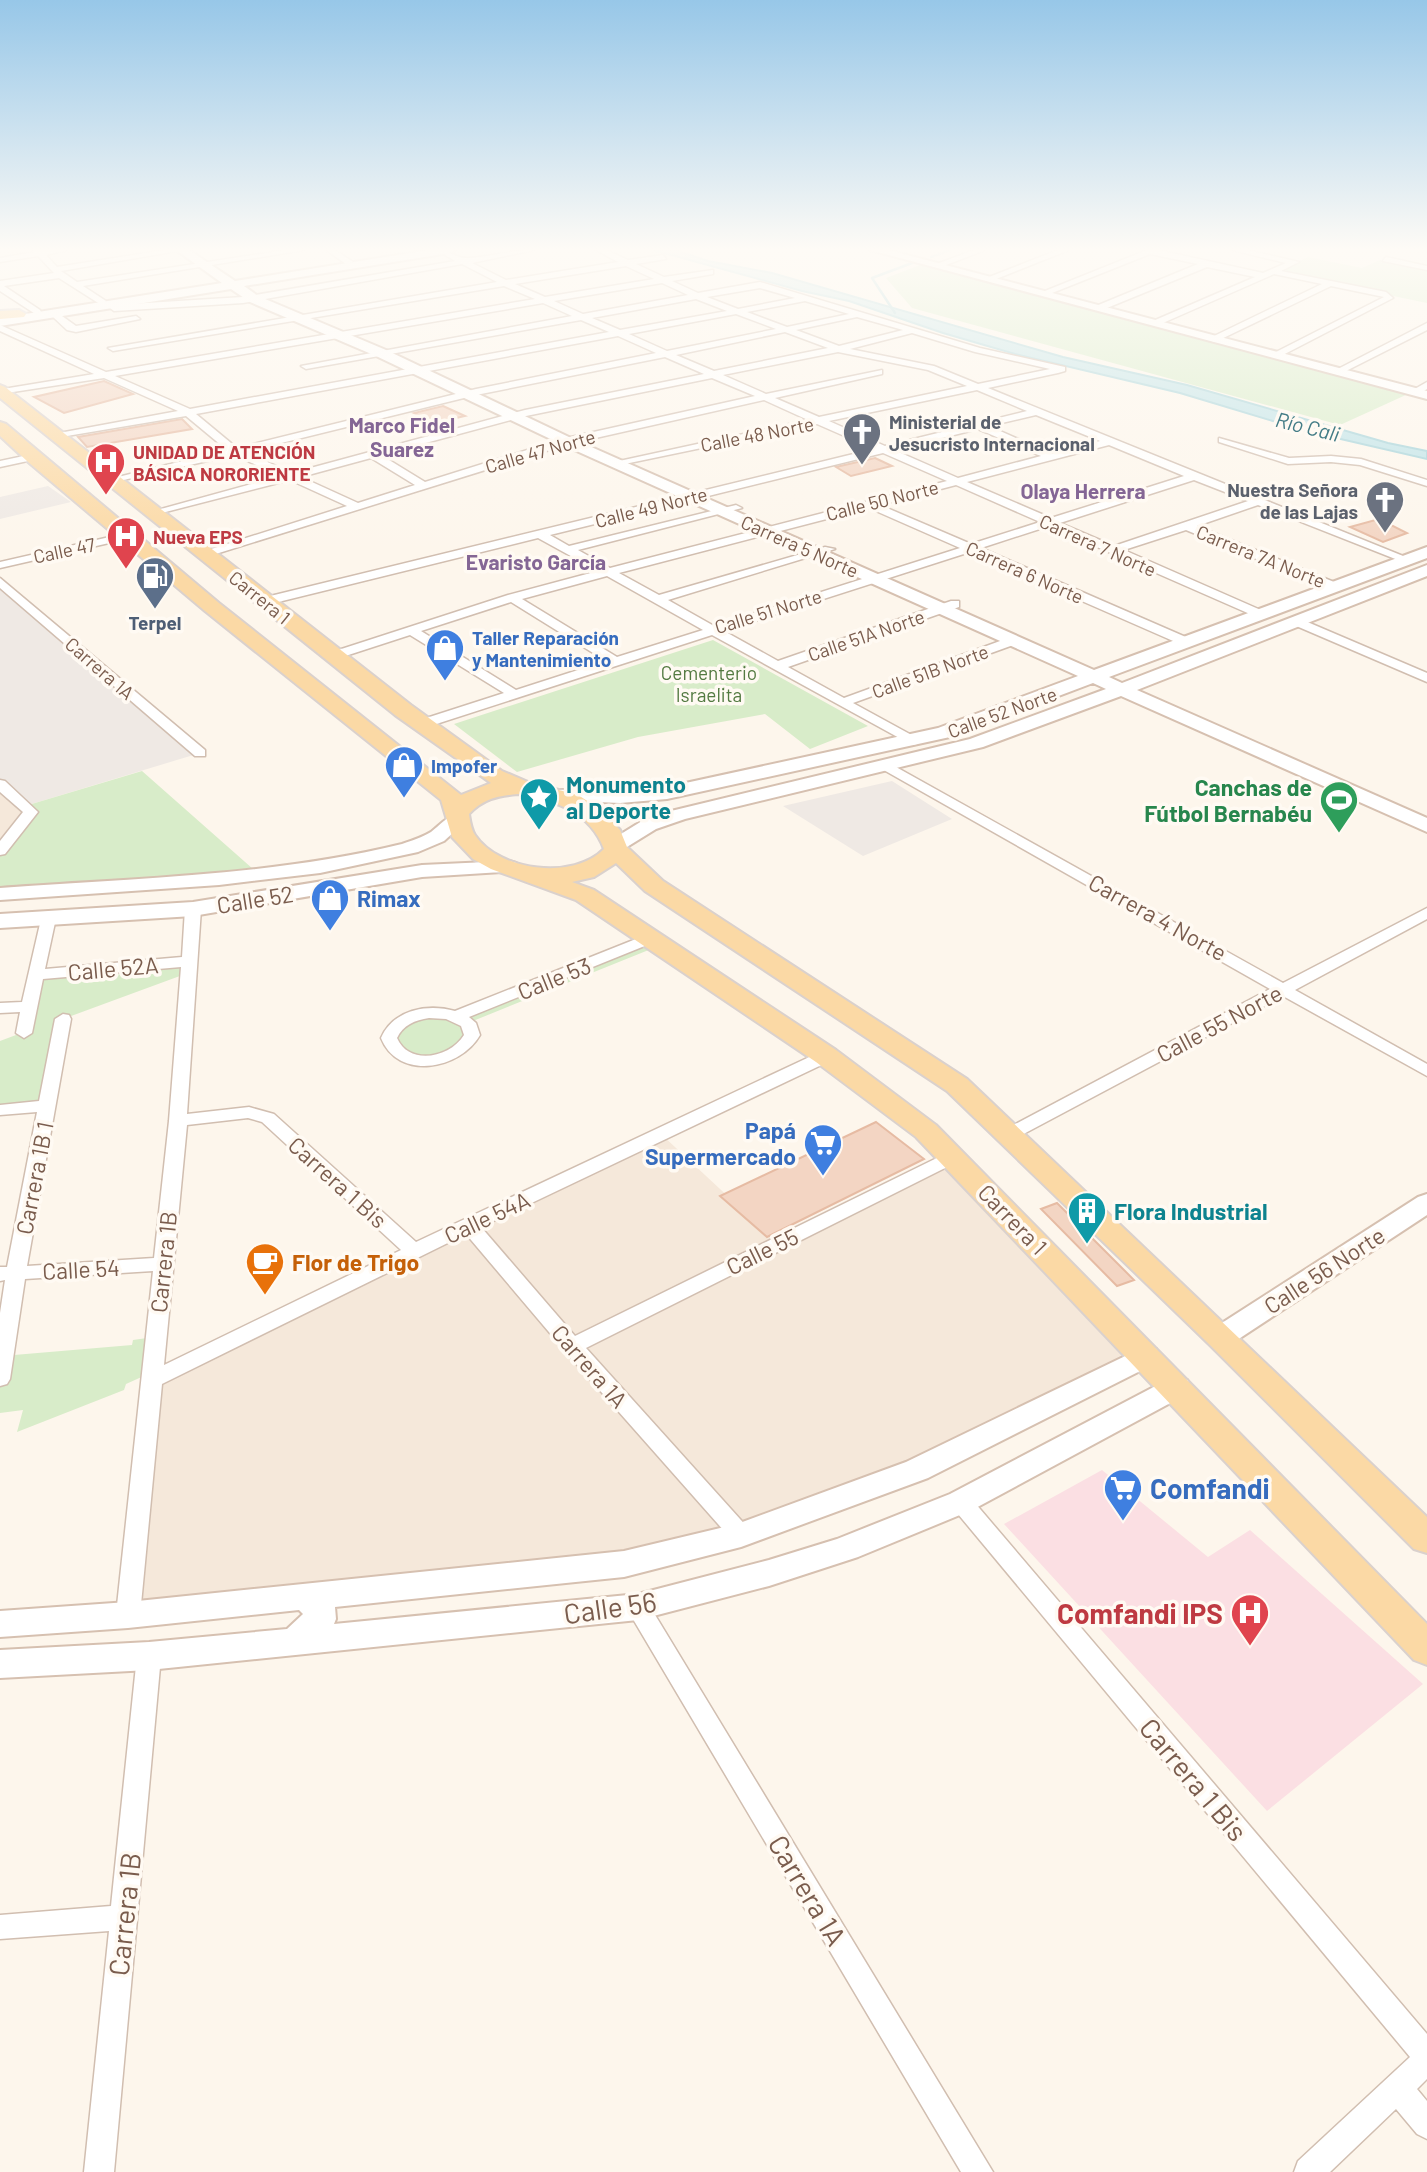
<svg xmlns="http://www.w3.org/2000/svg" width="1427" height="2172" font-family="Barlow,sans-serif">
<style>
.residential{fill:#f5e8da}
.industrial{fill:#efe9e4}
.medical{fill:#fbdfe3}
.green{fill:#d8ecc9}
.water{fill:#bfe3e8;stroke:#a5d3da;stroke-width:2}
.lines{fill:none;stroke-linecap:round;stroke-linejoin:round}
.stream{stroke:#a5d3da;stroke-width:2.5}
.building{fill:#f3d5c3;stroke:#e6bba3;stroke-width:2}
.street-casing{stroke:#d1beb0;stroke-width:3}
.secondary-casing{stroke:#d6c0b0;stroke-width:4}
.primary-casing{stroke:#dad1cd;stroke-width:4}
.street{fill:#fff;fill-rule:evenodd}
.secondary{fill:#fff;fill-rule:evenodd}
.primary{fill:#fbd9a5;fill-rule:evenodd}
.labels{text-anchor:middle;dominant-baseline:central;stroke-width:7;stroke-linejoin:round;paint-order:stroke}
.far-worship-label{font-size:19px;font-weight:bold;fill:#5b616d;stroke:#fffaf3;text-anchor:start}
.far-street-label{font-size:19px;fill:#7a5c4d;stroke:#fffaf3}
.far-health-label{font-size:19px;font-weight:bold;fill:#be3a42;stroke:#fffaf3;text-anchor:start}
.far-service-label{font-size:19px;font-weight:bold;fill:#4e5e75;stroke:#fffaf3}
.far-shop-label{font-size:19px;font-weight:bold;fill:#366cbe;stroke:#fffaf3;text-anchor:start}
.far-park-label{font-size:19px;fill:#537a41;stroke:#fffaf3}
.far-neighbourhood-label{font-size:21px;font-weight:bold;fill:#846695;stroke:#fffaf3}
.far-water-label{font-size:21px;font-style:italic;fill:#437c86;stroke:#fffaf3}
.culture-label{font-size:23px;font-weight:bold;fill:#0d838f;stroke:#fffaf3;text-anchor:start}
.leisure-label{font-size:23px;font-weight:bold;fill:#27864d;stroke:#fffaf3;text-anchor:end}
.shop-label{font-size:23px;font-weight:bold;fill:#366cbe;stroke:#fffaf3;text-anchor:start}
.street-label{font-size:23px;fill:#7a5c4d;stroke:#fffaf3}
.food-label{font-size:23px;font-weight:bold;fill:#c56008;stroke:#fffaf3;text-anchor:start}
.near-shop-label{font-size:28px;font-weight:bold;fill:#366cbe;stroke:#fffaf3;text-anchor:start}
.near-street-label{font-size:28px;fill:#7a5c4d;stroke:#fffaf3}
.near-health-label{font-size:28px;font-weight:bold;fill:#be3a42;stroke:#fffaf3;text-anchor:end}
</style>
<rect width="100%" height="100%" fill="#fdf6ec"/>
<path class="residential" d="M0 784 31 812 0 851Z
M661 1134 778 1243 953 1157 1146 1356 917 1470 624 1564 128 1615 151 1380Z"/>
<path class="industrial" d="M48 486 71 502 0 519V497Z
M0 582 200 753 25 806 0 784Z
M892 781 952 819 863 856 783 806Z"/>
<path class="medical" d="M1102 1470 1208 1557 1250 1530 1423 1684 1267 1811 1004 1524Z"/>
<path class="green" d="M1308 257 1362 268 1380 260 1427 270V303L1277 272Z
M920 265 1408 394 1340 425 912 308 886 278Z
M713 640 868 726 810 749 765 714 638 737 517 772 454 724Z
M142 771 253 869 0 894V851L31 813 25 806Z
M651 938 661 945 468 1023 471 1029 449 1057 407 1058 391 1032 401 1021 449 1014Z
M189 961 188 973 63 1019 48 1106 0 1110V1041L24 1032 36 975Z
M147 1338 146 1375 126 1384 124 1390 17 1432 23 1410 0 1413V1343L14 1355 132 1345 133 1340Z"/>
<path class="water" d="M653 250H676L708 261 772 273 1063 357 1187 385 1388 443 1427 451V459L1306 431 1180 393 1015 354 943 333 849 301 802 291Z"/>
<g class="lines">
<path class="stream" d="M931 257 950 250
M895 313 872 278 912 263"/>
</g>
<path class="building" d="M104 381 133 394 64 413 34 397Z
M443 406 465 416 435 423 414 413Z
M182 419 192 429 87 447 78 437Z
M875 458 892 466 851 476 836 467Z
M1379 519 1407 533 1383 542 1350 527Z
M876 1122 924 1159 767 1237 720 1196Z
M1057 1203 1134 1280 1117 1286 1041 1209Z"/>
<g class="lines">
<g class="street-casing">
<path id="street" d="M33 250H67L46 255 57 267 165 250H183L61 271 77 282 286 250H304L83 286 106 301 103 306 59 278 4 286 40 310 41 312 37 315 0 291V281L54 273 38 256 0 262V258L34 252Z
M326 250H335L353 262 346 264Z
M437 250C449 250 457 259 468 258 490 257 511 250 534 250L472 263 506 280 618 262 596 250H606L628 260 663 255 666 259 636 264 664 277 713 270V274L672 281 698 293 760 282 980 348 1065 367V371L1058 373 988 388 1413 560 1403 562 1258 505 1197 526 1339 584V590H1331L1186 530 1124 550 1263 611V617L1259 618 1049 526 981 548 1188 638V644H1180L970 552 724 631 778 661 951 601H959V607L788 667 844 698 1011 637H1019V643L853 703 917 738V744L912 745 712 635 427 727H417V721L504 693 410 635 333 660 327 656 329 653 508 595 598 571 538 538 266 605 260 601 262 598 874 449 817 424 615 466 610 463 808 420 764 400 569 444 206 557 202 556V552L347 506 290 480 150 516V512L281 476 234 455 110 483V479L227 450 186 416 55 438 54 436 59 433 178 411 104 378 0 394V390L3 389 94 374 0 331V325L106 372 535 299 504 286 113 351 108 348 497 282 462 264 243 303 114 311 110 308 114 305 243 297 455 261ZM626 266 654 279 545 297 515 284ZM662 283 688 295 583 314 554 301ZM760 288 795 298 738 309 707 297ZM696 299 727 311 620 330 592 318ZM805 301 849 314 787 327 747 312ZM543 303 572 316 301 366 306 369 581 320 609 332 190 409 115 376ZM736 314 776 329 667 351 629 334ZM857 317 903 330 839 346 796 330ZM785 332 828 348 714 371 676 355ZM912 333 975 352 1050 369 978 384 934 366 850 349ZM618 336 656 353 476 389 237 448 196 414ZM838 352 928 370 967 386 819 417 775 398 882 374V370L766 394 723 375ZM665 357 704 374 525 410 292 473 245 452 476 395ZM712 378 755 396 562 439 425 482 381 455 526 416ZM977 390 1027 411 885 446 829 421ZM1036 415 1100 441 1052 454 989 426ZM978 429 1041 456 958 478 894 450ZM1109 445 1184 476 1051 518 967 482ZM883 453 947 481 610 568 578 550 742 508 736 505 569 546 550 535ZM371 458 415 485 358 503 301 477ZM1194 480 1248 501 1114 546 1060 523ZM956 485 1040 522 971 544 880 505ZM869 508 960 548 714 626 668 600 835 549 825 547 659 595 619 573ZM607 576 703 630 617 657 522 599ZM511 602 606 661 516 690 421 631Z
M974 250H985L941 267 934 265Z
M1058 250H1069L991 281 984 279Z
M1147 250H1158L1263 273 1286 263 1232 250H1247L1299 262 1281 271 1386 292 1393 298 1277 358 1272 355 1274 353 1384 297 1331 286 1215 342 1212 341V337L1322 284 1274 274 1156 326 1152 323 1153 321 1255 277 1207 267 1102 310H1096V306L1198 264 1150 254 1047 295 1040 293Z
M1386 257 1427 266V270L1383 261Z
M55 311 76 326 136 316 140 319 76 332 67 330 52 316 51 314Z
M1427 323V330L1342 373 1334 371Z
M1427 382V389L1419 394H1413V390Z
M1219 438 1289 458 1331 456 1361 459 1427 480V486L1360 465 1331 462 1288 464 1219 442Z
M33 454 37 455V459L0 467V461Z
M127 533 133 536 131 538 0 568V562Z
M0 578 205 750V756H195L0 588Z
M1298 618 1427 673V682L1294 625V619Z
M887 762 1283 983 1427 908V919L1295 990 1427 1064V1076L1283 996 1016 1138H1004L1001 1134 1004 1130 1270 989 882 769 880 766Z
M0 780 5 781 38 812 5 854 0 855V841L23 812 0 792Z
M193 904 201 909 187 1114 249 1107 274 1114 416 1242 820 1052H832L835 1056 832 1060 481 1227 575 1336 947 1153H959L962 1157 959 1161 586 1348 749 1529 752 1535 749 1541 741 1544 733 1541 565 1351 466 1234 162 1384 140 1615 136 1622 128 1624 120 1622 116 1615 153 1271 25 1279 10 1379 7 1384 0 1386V1313L5 1280 0 1281V1267H7L37 1112 0 1115V1105L39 1101 55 1019 63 1014 69 1015 71 1019 27 1266 154 1258 169 1121 181 967 43 979 32 1033 24 1038 16 1033 20 1012 0 1013V1003L22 1002 42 915 48 913 56 918 45 969 182 957 185 909ZM248 1118 262 1122 401 1250 164 1365 187 1125Z
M651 933 659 938 657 941 469 1017 476 1023 480 1035C460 1070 398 1081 381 1038 393 1010 427 1003 455 1011ZM429 1018 446 1019 461 1026 464 1035C450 1058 409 1066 397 1038 403 1025 415 1020 429 1018Z
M961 1494 969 1496 1427 2034V2079L1417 2089 1427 2101V2139L1417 2134 1396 2109 1330 2172H1294L1298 2161 1410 2057 953 1508 950 1502 953 1496Z
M638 1598 646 1600 993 2172H961L630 1614 626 1607 630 1600Z
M149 1646 157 1649 161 1656 114 2172H84L109 1931 0 1939V1915L111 1906 137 1656 141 1649Z"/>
</g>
<g class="secondary-casing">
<path id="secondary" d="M176 250H189L235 281 429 250H455L449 253 244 286 258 296 386 350 571 438 1094 670 1427 547V558L1109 677 1122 683 1427 565V576L1137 690 1427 818V832L1121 696 983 747 685 819 656 829 622 850H608L605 846 608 842 642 821 671 811 970 739 1106 689 1093 683 950 737 667 799 620 803 551 800 548 796 551 792 558 790 620 791 667 787 938 728 1078 676 561 444 376 356 250 302 231 289 0 326V318L222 283Z
M870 250H888L1427 391V399Z
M457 814 464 816 467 820 444 841 418 852 320 873 219 885 0 900V888C134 878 271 876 402 844 411 841 423 837 431 832 440 825 446 817 457 814Z
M509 861 516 863 520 867 516 871 422 877 193 916 0 928V914L193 902 422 865Z
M1427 1194V1215L1231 1344 1221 1347 1211 1344 1207 1337 1211 1330 1418 1197Z
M1146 1346 1156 1349 1160 1356 1156 1363 928 1478 741 1547 624 1577 335 1607 336 1619 334 1624 638 1594 769 1560 837 1539 950 1494 1167 1380 1177 1377 1187 1380 1192 1387 1187 1394 972 1510 858 1557 769 1586 638 1620 149 1670 0 1678V1650L149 1642 287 1629 303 1614 299 1610 128 1628 0 1637V1611L128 1602 624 1551 737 1524 906 1462Z"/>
</g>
<g class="primary-casing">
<path id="primary" d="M19 310 26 314 24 317 0 319V311Z
M0 385 5 387 411 705 502 771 528 782 578 795 600 809 620 830 627 847 663 881 967 1079 1427 1517V1553L1414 1549 1210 1345 947 1091 645 891 616 863 594 877 572 882 594 890 836 1050 936 1125 1427 1624V1665L1414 1660 916 1137 816 1062 576 900 491 869 473 859 452 837 441 800 205 611 27 461 0 436V422L6 424 219 603 461 795 491 783 395 715 0 398ZM518 794C555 800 590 812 604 849 574 880 500 872 475 835 471 829 470 821 469 814 483 799 497 796 518 794Z"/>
</g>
<use href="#street" class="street"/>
<use href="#secondary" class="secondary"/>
<use href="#primary" class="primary"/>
</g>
<linearGradient id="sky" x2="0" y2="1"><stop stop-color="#97c7e8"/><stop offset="0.45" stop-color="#fefbf6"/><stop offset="1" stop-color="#fefbf6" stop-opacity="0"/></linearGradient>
<rect width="1427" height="554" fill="url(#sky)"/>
<defs>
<g id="church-pin" transform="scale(2.0125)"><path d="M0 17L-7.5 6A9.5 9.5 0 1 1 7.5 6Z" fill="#6b7280" stroke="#fffaf3"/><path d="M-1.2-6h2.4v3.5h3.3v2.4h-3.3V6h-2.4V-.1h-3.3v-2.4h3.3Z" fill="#fff"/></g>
<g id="hospital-pin" transform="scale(2.0125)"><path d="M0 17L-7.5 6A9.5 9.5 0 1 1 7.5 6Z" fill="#e0444e" stroke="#fffaf3"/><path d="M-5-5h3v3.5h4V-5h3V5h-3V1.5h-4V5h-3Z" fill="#fff"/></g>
<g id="fuel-pin" transform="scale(2.0125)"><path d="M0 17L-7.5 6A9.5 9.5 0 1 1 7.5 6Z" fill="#5c6f8a" stroke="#fffaf3"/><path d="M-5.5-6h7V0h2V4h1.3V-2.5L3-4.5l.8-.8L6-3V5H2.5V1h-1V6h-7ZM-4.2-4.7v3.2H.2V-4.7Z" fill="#fff"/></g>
<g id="shop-pin" transform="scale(2.0125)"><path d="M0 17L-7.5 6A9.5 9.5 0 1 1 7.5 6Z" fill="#3f7fe0" stroke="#fffaf3"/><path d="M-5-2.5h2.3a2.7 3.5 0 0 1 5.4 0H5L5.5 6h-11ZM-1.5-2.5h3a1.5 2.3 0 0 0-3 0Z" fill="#fff"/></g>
<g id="sight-pin" transform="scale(2.0125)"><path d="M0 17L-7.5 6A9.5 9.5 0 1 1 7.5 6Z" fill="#0f9aa8" stroke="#fffaf3"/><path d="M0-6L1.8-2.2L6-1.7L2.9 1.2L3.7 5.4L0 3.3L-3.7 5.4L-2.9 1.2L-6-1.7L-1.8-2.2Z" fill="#fff"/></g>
<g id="stadium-pin" transform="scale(2.0125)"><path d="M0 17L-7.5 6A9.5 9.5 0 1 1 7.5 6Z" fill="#2e9e5b" stroke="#fffaf3"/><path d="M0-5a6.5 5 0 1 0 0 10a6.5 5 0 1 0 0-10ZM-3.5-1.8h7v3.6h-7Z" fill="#fff"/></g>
<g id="supermarket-pin" transform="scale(2.0125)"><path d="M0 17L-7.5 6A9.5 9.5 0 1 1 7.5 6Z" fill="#3f7fe0" stroke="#fffaf3"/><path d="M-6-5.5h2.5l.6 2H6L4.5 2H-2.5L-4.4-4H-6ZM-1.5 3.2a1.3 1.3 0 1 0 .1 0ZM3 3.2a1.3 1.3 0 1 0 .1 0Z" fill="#fff"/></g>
<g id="building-pin" transform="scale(2.0125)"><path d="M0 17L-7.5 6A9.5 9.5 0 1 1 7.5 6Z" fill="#0f9aa8" stroke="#fffaf3"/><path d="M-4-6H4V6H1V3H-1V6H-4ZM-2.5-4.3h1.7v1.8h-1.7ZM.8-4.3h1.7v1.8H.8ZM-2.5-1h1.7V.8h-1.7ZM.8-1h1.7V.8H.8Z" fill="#fff"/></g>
<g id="cafe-pin" transform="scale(2.0125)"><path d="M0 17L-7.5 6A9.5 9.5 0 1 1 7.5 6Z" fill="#e8710a" stroke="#fffaf3"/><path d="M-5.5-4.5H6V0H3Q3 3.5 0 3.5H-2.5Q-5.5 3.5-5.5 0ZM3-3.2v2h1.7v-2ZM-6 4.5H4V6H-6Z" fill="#fff"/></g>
</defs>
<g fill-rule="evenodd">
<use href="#church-pin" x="862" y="432"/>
<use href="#hospital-pin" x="106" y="462"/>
<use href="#church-pin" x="1385" y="500"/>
<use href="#hospital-pin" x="126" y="536"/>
<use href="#fuel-pin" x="155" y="576"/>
<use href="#shop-pin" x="445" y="648"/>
<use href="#shop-pin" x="404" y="765"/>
<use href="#sight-pin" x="539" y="797"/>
<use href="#stadium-pin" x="1339" y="800"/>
<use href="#shop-pin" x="330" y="898"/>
<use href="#supermarket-pin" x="823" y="1143"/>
<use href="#building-pin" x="1087" y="1211"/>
<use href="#cafe-pin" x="265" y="1262"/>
<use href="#supermarket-pin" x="1123" y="1488"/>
<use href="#hospital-pin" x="1250" y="1613"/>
</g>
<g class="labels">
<g class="far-worship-label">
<text x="889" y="421">Ministerial de<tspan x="889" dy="22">Jesucristo Internacional</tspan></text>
<text x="1358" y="489" text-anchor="end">Nuestra Señora<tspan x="1358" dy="22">de las Lajas</tspan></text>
</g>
<g class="far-street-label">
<text transform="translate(757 434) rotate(-11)">Calle 48 Norte</text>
<text transform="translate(540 451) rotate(-16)">Calle 47 Norte</text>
<text transform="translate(882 500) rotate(-14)">Calle 50 Norte</text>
<text transform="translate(651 507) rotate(-14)">Calle 49 Norte</text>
<text transform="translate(1098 545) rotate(24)">Carrera 7 Norte</text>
<text transform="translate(800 546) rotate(24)">Carrera 5 Norte</text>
<text transform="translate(64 550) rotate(-12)">Calle 47</text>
<text transform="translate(1261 556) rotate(22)">Carrera 7A Norte</text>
<text transform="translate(1025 572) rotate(24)">Carrera 6 Norte</text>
<text transform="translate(260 597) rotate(39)">Carrera 1</text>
<text transform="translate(768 611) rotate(-17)">Calle 51 Norte</text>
<text transform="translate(866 635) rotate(-19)">Calle 51A Norte</text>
<text transform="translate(100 668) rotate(41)">Carrera 1A</text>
<text transform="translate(930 671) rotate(-20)">Calle 51B Norte</text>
<text transform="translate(1002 712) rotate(-20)">Calle 52 Norte</text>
</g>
<g class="far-health-label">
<text x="133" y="451">UNIDAD DE ATENCIÓN<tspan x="133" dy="22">BÁSICA NORORIENTE</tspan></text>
<text x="153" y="536">Nueva EPS</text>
</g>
<g class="far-service-label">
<text x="155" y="622">Terpel</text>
</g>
<g class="far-shop-label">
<text x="472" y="637">Taller Reparación<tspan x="472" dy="22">y Mantenimiento</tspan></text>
<text x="431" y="765">Impofer</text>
</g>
<g class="far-park-label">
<text x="709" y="672">Cementerio<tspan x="709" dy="22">Israelita</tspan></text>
</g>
<g class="far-neighbourhood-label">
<text x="402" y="424">Marco Fidel<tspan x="402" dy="24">Suarez</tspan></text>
<text x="1083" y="490">Olaya Herrera</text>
<text x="536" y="561">Evaristo García</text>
</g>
<g class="far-water-label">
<text transform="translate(1308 426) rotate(14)">Río Cali</text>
</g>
<g class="culture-label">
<text x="566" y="784">Monumento<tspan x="566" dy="26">al Deporte</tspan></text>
<text x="1114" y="1211">Flora Industrial</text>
</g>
<g class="leisure-label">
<text x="1312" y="787">Canchas de<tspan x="1312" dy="26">Fútbol Bernabéu</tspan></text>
</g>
<g class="shop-label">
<text x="357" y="898">Rimax</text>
<text x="796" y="1130" text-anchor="end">Papá<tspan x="796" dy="26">Supermercado</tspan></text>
</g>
<g class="street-label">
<text transform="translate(255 899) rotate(-9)">Calle 52</text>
<text transform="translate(1158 917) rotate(29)">Carrera 4 Norte</text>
<text transform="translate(113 968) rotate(-5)">Calle 52A</text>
<text transform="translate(554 978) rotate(-22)">Calle 53</text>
<text transform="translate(1219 1023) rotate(-28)">Calle 55 Norte</text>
<text transform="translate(34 1178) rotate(-79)">Carrera 1B 1</text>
<text transform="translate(338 1182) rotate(42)">Carrera 1 Bis</text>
<text transform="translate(487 1217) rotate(-25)">Calle 54A</text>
<text transform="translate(1013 1219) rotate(46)">Carrera 1</text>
<text transform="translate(762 1251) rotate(-26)">Calle 55</text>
<text transform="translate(163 1262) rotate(-84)">Carrera 1B</text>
<text transform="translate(81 1269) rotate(-3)">Calle 54</text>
<text transform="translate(1324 1270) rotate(-33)">Calle 56 Norte</text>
<text transform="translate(590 1366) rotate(49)">Carrera 1A</text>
</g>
<g class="food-label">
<text x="292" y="1262">Flor de Trigo</text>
</g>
<g class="near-shop-label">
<text x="1150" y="1488">Comfandi</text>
</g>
<g class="near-street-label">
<text transform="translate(610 1607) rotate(-8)">Calle 56</text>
<text transform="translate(1194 1779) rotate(50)">Carrera 1 Bis</text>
<text transform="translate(808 1890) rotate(59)">Carrera 1A</text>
<text transform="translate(124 1914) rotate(-84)">Carrera 1B</text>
</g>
<g class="near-health-label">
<text x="1223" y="1613">Comfandi IPS</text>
</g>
</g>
</svg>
